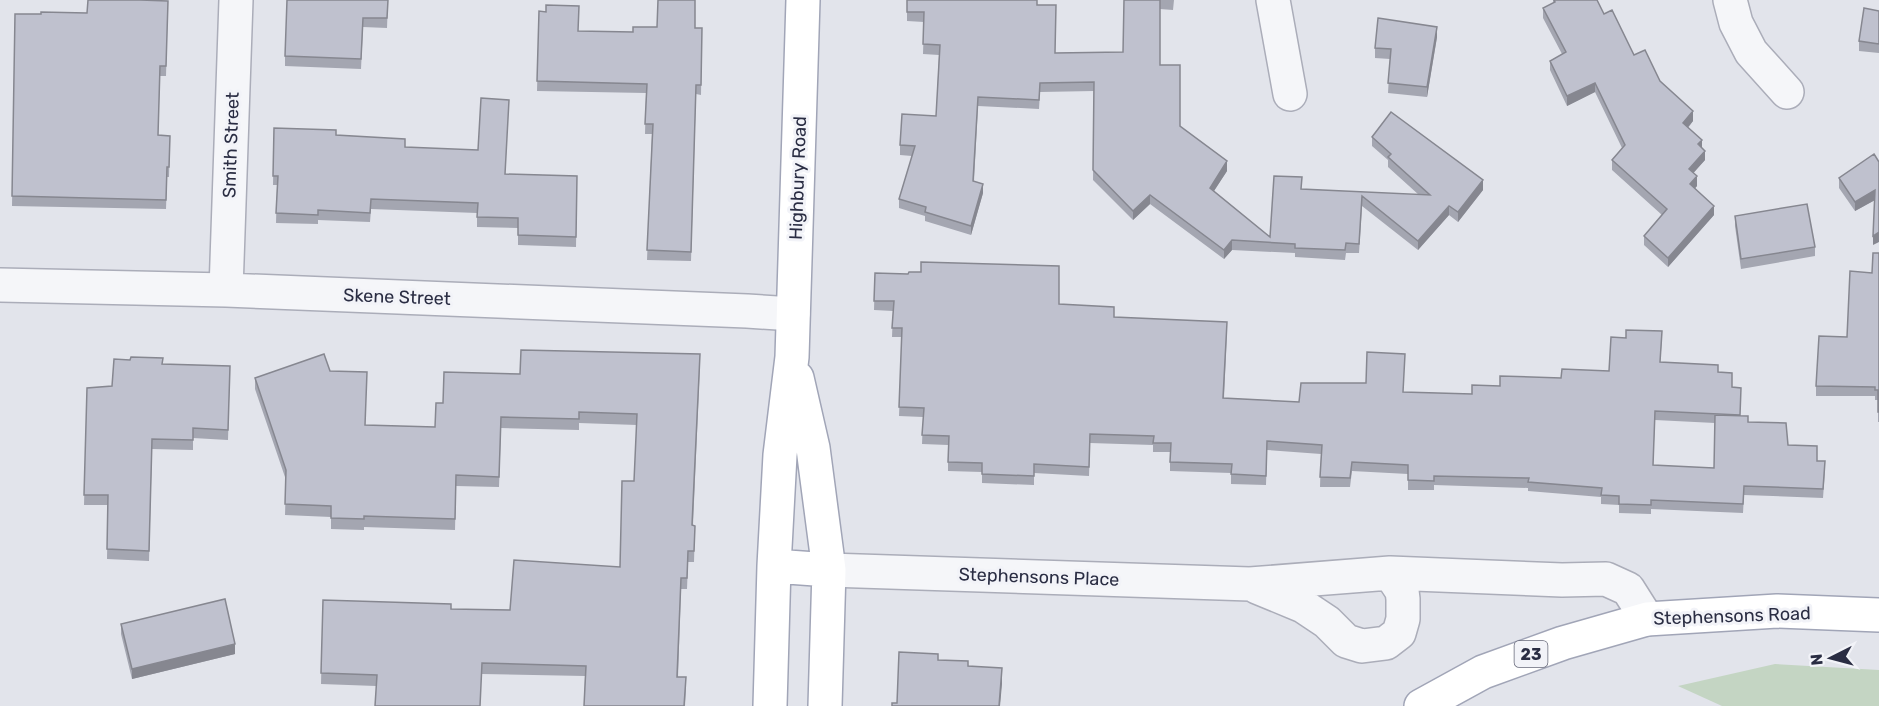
<svg xmlns="http://www.w3.org/2000/svg" width="1879" height="706" font-family="Rubik,sans-serif">
<style>
.green{fill:#c4d5c3}
.lines{fill:none;stroke-linecap:round;stroke-linejoin:round}
.street-casing{stroke:#abadb9;stroke-width:36}
.primary-casing{stroke:#a1a5b7;stroke-width:36}
.street{stroke:#f5f6f9;stroke-width:33}
.primary{stroke:#fff;stroke-width:33}
.wall{fill:#a4a6b1;fill-rule:evenodd}
.shaded-wall{fill:#868790}
.building{fill:#bfc1ce;stroke:#868790;stroke-width:1.5}
.labels{text-anchor:middle;dominant-baseline:central;stroke-width:6;stroke-linejoin:round;paint-order:stroke}
.shield{fill:#f2f3f8;stroke:#666879;stroke-width:1.5}
.shield-label{font-size:16px;font-weight:bold;fill:#2a2d43}
.street-label{font-size:18px;fill:#2a2d43;stroke:#f2f3f8}
</style>
<rect width="100%" height="100%" fill="#e2e4eb"/>
<path class="green" d="M1775 664 1879 670V706H1722L1678 686Z"/>
<g class="lines">
<g class="street-casing">
<path id="street" d="M1273 0 1290 94
M1730 0 1736 23 1751 52 1787 92
M0 285 226 290 747 311 793 314
M226 290 236 0
M829 570 1250 584 1390 573 1562 580 1606 579 1628 589 1647 619
M1257 587 1303 606 1327 622 1346 641 1362 646 1386 643 1399 633 1403 619V599L1402 591 1390 573"/>
</g>
<g class="primary-casing">
<path id="primary" d="M797 378 813 448 829 570 825 706
M774 566 829 570
M770 706 774 566 780 455 792 357 803 0
M1421 706 1483 672 1563 643 1647 619 1777 611 1879 615"/>
</g>
<use href="#street" class="street"/>
<use href="#primary" class="primary"/>
</g>
<path class="wall" d="M388 0 387 28 363 27 361 69 285 66V56Z
M907 0 1037 5 1055 53 1123 52 1124 0H1174L1173 10 1160 9V65L1180 126 1227 171 1214 191 1270 237 1302 189 1419 195 1388 167V160L1372 146V137L1483 190 1458 222 1449 215 1418 250 1362 206 1359 253H1346L1345 260 1295 257V253L1232 250 1224 259 1150 204 1133 220 1093 180 1094 91 1040 92 1039 109 978 106 974 181 983 193 971 235 925 221V216L899 208V199L912 156 900 155V145L936 116 939 55 923 54 924 22 907 21Z
M1553 0H1597L1604 14 1634 55 1660 81 1693 121 1688 128 1702 148 1705 160 1693 173 1697 186 1695 188 1714 215 1668 267 1644 245V236L1662 215 1612 170V160L1622 148 1595 92 1567 106 1550 70V61L1562 54 1543 18V8L1553 3Z
M168 1 166 76H160L158 135 170 136 169 177H167L166 209 12 206 15 14H41L87 13Z
M539 11 578 31 633 32 702 28 701 95 696 94 691 261 647 260 652 134H645L646 93 537 91Z
M1879 11V53L1859 51V41Z
M1437 37 1427 97 1388 93 1390 59 1375 58V48Z
M274 128 336 135 405 147 506 174 577 176 576 247 518 245V228L477 227V213L371 209 370 222 318 220V224L276 223 277 185H273Z
M1879 162 1873 245 1875 200 1855 211 1839 188V178Z
M1735 216 1815 247V256L1741 269 1735 226Z
M1879 253V422H1878V400H1875V396H1816V386L1847 337Z
M875 273 1114 317 1227 331 1224 398 1299 402 1404 392 1472 394 1500 386 1561 378 1609 371 1662 340 1660 362 1718 372 1732 387 1740 416 1748 422 1817 461 1825 470 1823 498 1744 495 1743 513 1651 509V514L1619 513V505L1601 504V497L1528 491V488L1434 485V490H1408V474L1352 471 1350 487H1320L1321 454 1267 450 1266 485 1231 484V473L1170 471V452H1153V445L1090 443 1089 476 1034 473V485L982 483V472L948 471V445L922 444 923 417 899 416 902 337H892L893 311 874 310ZM1655 420 1715 423 1714 468 1653 465Z
M163 364 230 366 228 440 193 438V450L152 449 149 561 107 559 108 505H84L87 388 112 386Z
M700 364 693 525 695 526 694 562H688L687 589H681L678 677 686 688 685 706H584L585 676 482 674 376 686 321 684 323 600 451 609 510 610 620 567 634 481 637 425 579 423V430L501 428 499 487 456 486 455 530 364 527V530L331 529V517L285 515 286 480 255 389V378L330 371 365 425 435 427 443 403 520 374Z
M121 624 235 654 132 679 121 634Z"/>
<path class="shaded-wall" d="M1437 27V37L1427 97V87Z
M1595 83V92L1567 106V96Z
M1693 111V121L1683 133V123Z
M1702 140V150L1698 144Z
M1705 151V160L1689 178V169Z
M1227 161V171L1210 197V188Z
M1697 176V186L1690 194V184Z
M1483 180V190L1458 222V212Z
M983 184V193L971 235V226Z
M1875 190V200L1855 211V202Z
M1150 195V204L1133 220V211Z
M1449 206V215L1418 250V241Z
M1714 206V215L1668 267V258Z
M1879 232V242L1873 245V236Z
M1232 240V250L1224 259V250Z
M235 644V654L132 679V669Z
M1002 668V684L1000 706H999Z"/>
<path class="building" d="M88 0H140L168 1 166 66H160L158 135 170 136 169 167H167L166 200 12 196 15 14H41V12L87 13Z
M287 0H388L387 18H363L361 59 285 56Z
M658 0H695V28H702L701 85H696L691 252 647 250 653 124H645L647 84 537 81 539 11 546 12V5L579 6 578 31 633 32V27H657Z
M907 0H1037V5H1056L1055 53 1123 52 1124 0H1160V65H1180V126L1227 161 1210 188 1270 237 1274 176 1302 177 1301 189 1430 195 1388 157 1391 154 1372 137 1391 112 1483 180 1458 212 1449 206 1418 241 1362 196 1359 244 1346 243 1345 250 1295 248V244L1232 240 1224 250 1150 195 1133 211 1093 170 1094 82 1040 83 1039 100 978 97 973 181 983 184 971 226 925 212 926 207 899 199 915 146 900 145 902 114 936 116 940 45 923 44 924 12H907Z
M1554 0H1597L1604 14 1612 10 1634 55 1645 50 1660 81 1693 111 1683 123 1702 140 1698 144 1705 151 1689 169 1697 176 1690 184 1714 206 1668 258 1644 236 1667 209 1612 160 1625 145 1595 83 1567 96 1550 61 1566 52 1543 8 1555 2Z
M1864 8 1879 11V44L1859 41Z
M1378 18 1437 27 1427 87 1388 83 1391 49 1375 48Z
M481 98 509 100 505 174 577 176 576 237 518 235V218L477 217 478 203 371 199 370 213 318 210V215L276 213 278 176H273L274 128 336 130V135L405 139V147L478 150Z
M1874 154 1879 162V232L1873 236 1875 190 1855 202 1839 178Z
M1807 204 1815 247 1741 259 1735 216Z
M1873 253H1879V412H1878V390H1875V387L1816 386 1819 336 1847 337 1850 271 1872 273Z
M921 262 1059 266V304L1114 307V317L1227 322 1223 398 1299 402 1301 383H1366L1367 352 1405 354 1403 392 1472 394V385L1500 386V376L1561 378 1562 369 1609 371 1611 337 1626 338V330L1662 331 1660 362 1718 365V372L1732 373V387L1741 388 1740 415 1655 411 1653 465 1714 468 1715 415 1748 416V422L1786 423 1788 445 1817 446V461H1825L1823 489 1744 486 1743 504 1651 500V505L1619 504V496L1601 495 1602 488 1528 482 1529 478 1434 476V481L1408 480V465L1352 462 1350 478 1320 477 1322 445 1267 441 1266 476 1231 474 1232 464 1170 462 1171 443H1153L1154 436 1090 434 1089 467 1034 464V476L982 474V463L948 462 949 436 922 435 924 408 899 407 902 328H892L894 301H874L875 273 908 274 909 272H921Z
M521 350 700 354 692 525 695 526 694 551H688L687 578H681L677 677H686L684 706H584L586 666 482 663 480 706H375L377 675 321 673 323 600 451 604V609L510 610 514 560 620 567 622 481H634L637 414 579 412V419L501 417 499 477 456 475 455 519 364 516V519L331 518V506L285 504 286 470 255 378 324 354 330 371 367 372 365 425 435 427 436 403H443L444 372 520 374Z
M131 357 163 358 162 364 230 366 228 430 193 428V440L152 439 149 551 107 549 108 495H84L87 388 112 386 114 359 130 360Z
M225 599 235 644 132 669 121 624Z
M899 652 938 654V660L968 661V666L1002 668 999 706H892V703H897Z"/>
<g class="labels">
<rect class="shield" x="1514.5" y="641" width="33" height="26" rx="4.5"/>
<g class="shield-label">
<text x="1531" y="654">23</text>
</g>
<g class="street-label">
<text transform="translate(231 145) rotate(-88)">Smith Street</text>
<text transform="translate(798 178) rotate(-88)">Highbury Road</text>
<text transform="translate(397 297) rotate(2)">Skene Street</text>
<text transform="translate(1039 577) rotate(2)">Stephensons Place</text>
<text transform="translate(1732 616) rotate(-2)">Stephensons Road</text>
</g>
</g>
<g transform="translate(1831 658) rotate(264)" stroke="#f2f3f8" stroke-width="4.5" paint-order="stroke">
<path d="M0-4.5L10 22L0 15L-10 22Z" fill="#2a2d43"/>
<text y="-9" font-size="16" font-weight="bold" text-anchor="middle" fill="#2a2d43">N</text>
</g>
</svg>
